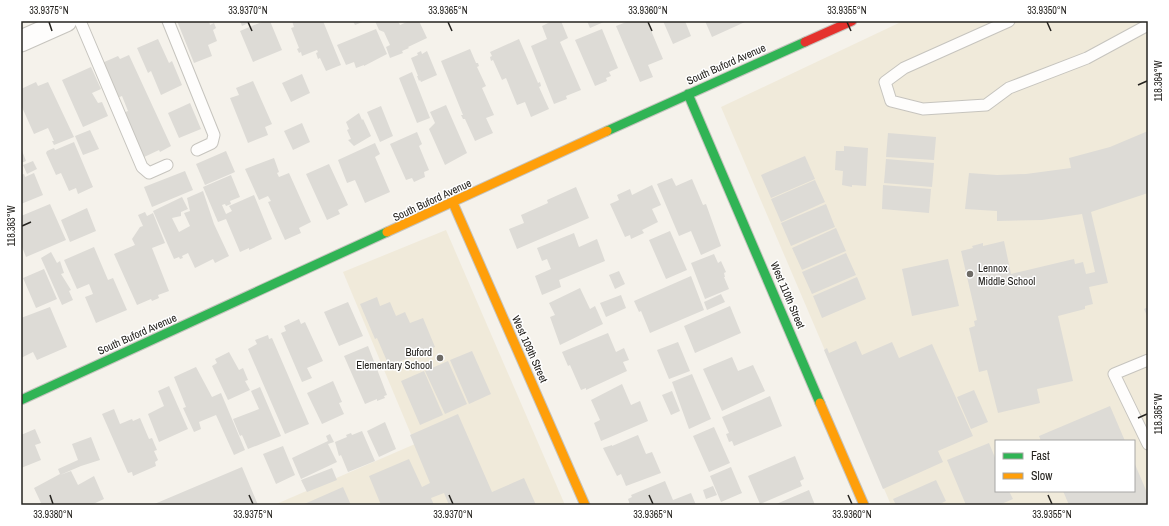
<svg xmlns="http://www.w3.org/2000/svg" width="1169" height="526" font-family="'Archivo Narrow',sans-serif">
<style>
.education{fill:#f0eada;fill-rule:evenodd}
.building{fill:#dddbd6}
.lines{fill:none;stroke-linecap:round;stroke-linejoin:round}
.lane-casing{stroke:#c6c4be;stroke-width:13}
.street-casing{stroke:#c6c4be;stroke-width:23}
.fast-casing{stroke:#c6c4be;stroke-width:11}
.slow-casing{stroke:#c6c4be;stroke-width:11}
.jam-casing{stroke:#c6c4be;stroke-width:11}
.lane{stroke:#fefdfc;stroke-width:11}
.street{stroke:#fefdfc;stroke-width:21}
.fast{stroke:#30b455;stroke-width:9}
.slow{stroke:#ff9f0a;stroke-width:9}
.jam{stroke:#e5322d;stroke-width:9}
.ticks{fill:none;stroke:#25231f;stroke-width:1.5}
.poi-dot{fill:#6e6b66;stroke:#fff;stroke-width:1.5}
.labels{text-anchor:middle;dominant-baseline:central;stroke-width:3;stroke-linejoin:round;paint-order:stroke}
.street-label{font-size:11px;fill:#25231f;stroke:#fff}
.poi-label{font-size:11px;fill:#25231f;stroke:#fff;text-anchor:start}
.neatline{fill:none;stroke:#25231f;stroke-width:1.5}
.ticks-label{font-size:10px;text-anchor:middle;fill:#25231f}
</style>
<rect width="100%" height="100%" fill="#f5f2eb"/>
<path class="education" d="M903 21H1148V505H891L721 107ZM996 441H1134V491H996Z
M446 230 565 505H274L415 444 343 272Z"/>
<path class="building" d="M177 21H209L210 25 214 23 216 28 213 30 217 41 208 45 212 56 194 63Z
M240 21H253L242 26Z
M264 21H270L282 50 253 62 240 31Z
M292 21H323L341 65 326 71 320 58 318 59 316 53 318 52 317 50 302 56 301 52 299 53 297 49 299 48 291 28 294 27Z
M353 21H365L355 25Z
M375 21H398L400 25 409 21H419L427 38 408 47 409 48 402 51 403 53 390 58 386 47 390 45 384 32 379 30Z
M552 21H561L568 38 560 42 581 90 566 96 567 99 554 104 531 46 547 39 542 26Z
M587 21H606L590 28Z
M629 21H647L663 59 648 65 653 77 640 82 616 26Z
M663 21H685L691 36 673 44Z
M705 21H745V22L712 37Z
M376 29 387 54 364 66V65L356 68 354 62 346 65 337 45Z
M602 29 618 68 609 72 611 76 606 78 607 81 595 86 575 40Z
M158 39 169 63 172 61 182 85 161 95 151 71 148 73 137 48Z
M519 39 538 83 540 82 541 86 539 87 549 109 531 117 525 102 517 105 506 78 502 80 493 60 491 61 490 57 492 56 490 52Z
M470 49 476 63H478L479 66 477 67 486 86 482 88 494 115 486 118 493 133 475 141 465 119H463L461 115H463L441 61Z
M421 51 422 54 427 51 437 75 421 82 420 80 419 81 417 76H418L411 58 418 55 417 53Z
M129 55 171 146 160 152 159 150 142 158 123 113 128 111 122 96 117 98 102 63 118 56 120 59Z
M91 67 101 89 92 93 98 103 102 102 108 116 83 127 62 80Z
M412 72 430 118 417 123 399 78Z
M302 74 310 93 291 102 282 83Z
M253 81 272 124 265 127 268 135 248 143 230 98 239 95 236 88Z
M36 82 38 86 48 82 74 137 54 145 52 141H54L48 128 34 134 21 105V89Z
M190 103 201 129 179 138 168 113Z
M446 105 467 153 445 165 429 129 435 123 430 112Z
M381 106 393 136 380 142 367 112Z
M359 113 362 120 363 119 371 136 354 146 348 140 351 139 347 130 349 129 346 122Z
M302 123 310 142 293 150 284 131Z
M90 130 99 149 83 155 75 136Z
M1148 131V193L1091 212 1108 283 1089 287 1093 304 1085 306V309L1058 316 1073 381 1037 389 1040 403 998 413 987 370 979 372 969 328 975 326 974 321 977 320 961 251 973 248 972 246 983 243V246L1004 241 1011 274 1074 259 1075 264 1083 262 1086 274 1095 272 1082 214 1042 220 997 221V211L965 209 969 173 997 175 1026 174 1071 168 1069 158 1110 147Z
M417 132 422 144 419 146 429 170 424 172 425 177 414 182 412 178 406 180 390 144Z
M888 133 936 137 934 160 886 157Z
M74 142 93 187 78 194 76 188 69 191 61 173 56 175 46 153 47 151 54 148 55 150Z
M375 143 380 154 375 157 390 192 365 203 355 180 347 183 338 160Z
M844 146 868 148 866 186 852 185V187L842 185 843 171 835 170 836 151H844Z
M21 148 26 161 21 163Z
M226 151 235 172 205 185 196 164Z
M805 156 815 179 771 198 761 175Z
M274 158 279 172 277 173 279 177 289 173 311 222 299 228 301 233 285 240 268 202 271 201 268 196 259 200 245 169Z
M886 159 934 163 932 187 884 183Z
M33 161 37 169 27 174 23 165Z
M329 164 348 205 338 210 340 214 327 220 306 174Z
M185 171 193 190 152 207 144 187Z
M34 173 43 195 21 204V175L24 174 25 177Z
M231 175 240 197 230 201 231 204 226 206 225 204 222 205 226 214 232 211 229 206 254 195 272 239 249 250V248L240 252 226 219 218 222 203 187Z
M672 178 676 186 692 179 703 205 706 204 721 246 701 255 691 231 679 236 657 184Z
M815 180 825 202 781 222 771 199Z
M652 185 661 205 652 209 658 222 642 230 644 233 631 239 630 235 625 237 610 204 619 200 617 195 630 189 632 195Z
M883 185 931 189 929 213 882 209Z
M576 187 589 218 517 249 509 229 524 223 521 215 548 203 547 200Z
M203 191 214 224 229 256 215 263 213 259 195 268 188 253 182 256 183 258 180 259 179 257 174 259 153 211 182 197 188 209 181 212V216L172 218 179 232 190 226 184 213 190 211 187 198Z
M50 204 66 240 26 257 21 244V216Z
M826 204 835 227 791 246 781 223Z
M87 208 96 231 70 242 61 220Z
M145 212 147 216 153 213 165 243 152 248 169 291 158 295 159 298 152 301 151 299 137 305 114 254 135 245 132 239 140 227 143 226 138 215Z
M836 228 846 251 802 270 792 248Z
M670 231 687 270 666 279 649 240Z
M574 233 579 247 597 239 605 261 559 280 561 287 542 295 535 276 551 269 547 259 542 261 537 248Z
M94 247 108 280 113 278 127 310 96 323 85 297 93 294 89 284 77 289 64 260Z
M51 252 57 263 60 261 64 273 61 274 71 290 69 291 73 300 62 305 41 258Z
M846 253 856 275 812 294 802 272Z
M714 254 718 263 721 261 726 272 724 273 725 277H724L729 289 705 299 691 263Z
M948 259 959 306 912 316 902 269Z
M44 269 57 299 36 308 23 278Z
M619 271 625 284 615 289 609 275Z
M691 276 704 310 650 333 641 311 639 312 634 301Z
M857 277 866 299 822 318 813 296Z
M580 288 590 309 595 306 603 324 560 345 550 317 555 315 549 303Z
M721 294 725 302 707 310 704 302Z
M621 295 626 308 606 317 600 303Z
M377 297 380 306 390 302 396 316 405 312 410 323 423 318 435 347 389 366 377 338 375 339 360 304Z
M348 302 363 336 339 346 324 312Z
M730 306 741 333 695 353 684 326Z
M50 307 67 347 37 360 33 352 21 358V318Z
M1148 307V318L1144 309Z
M299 319 301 324 305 322 323 361 307 368 312 378 302 382 281 333 286 331 284 326Z
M608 333 616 352 624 348 629 360 623 362 627 371 586 390V388L581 390 570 365 568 366 562 352Z
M268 335 269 339 272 338 309 424 285 434 248 349 257 344 255 340Z
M856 341 862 355 892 342 899 358 932 344 973 436 938 451 943 462 883 489 824 350 827 348 829 353Z
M678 342 690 371 669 379 657 350Z
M368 346 387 395 384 396 385 398 377 401V399L365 404 344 356Z
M472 351 491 394 469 404 450 360Z
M229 352 239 370 243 368 248 380 245 381 250 390 228 400 212 366 217 363 215 359Z
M732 357 738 371 753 365 765 391 722 411 703 369Z
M448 361 467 404 445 414 425 371Z
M196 367 212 397 221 393 245 450 234 455 216 415 199 422 201 429 194 432 183 408 186 407 174 377Z
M424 371 443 415 420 425 401 381Z
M692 374 711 419 689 429 672 382Z
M333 381 342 402 339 403 344 414 322 424 307 393Z
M622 384 631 405 640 401 648 421 601 441 594 423 600 420 591 400Z
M169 386 188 429 159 442 148 414 164 406 158 391Z
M260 387 281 436 248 449 242 435 240 436 233 419 259 409 251 391Z
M974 390 988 422 971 429 957 397Z
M672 391 680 411 671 415 662 395Z
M770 396 782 426 734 446 732 441 729 442 726 434 729 433 722 417Z
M1110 406 1125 441H1041L1039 436Z
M114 409 120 424 132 419 133 421 140 418 149 439 152 438 157 450 154 451 158 460 155 462 156 466 133 476 132 472 128 473 102 414Z
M458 414 492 492 524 478 536 505H449L444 493 431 498 434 505H381L369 476 409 459 422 487 430 483 410 435Z
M385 422 396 449 379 457 367 431Z
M714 427 730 463 709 472 693 436Z
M35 429 41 443 35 445 41 460 21 468V435Z
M362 431 375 461 348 472 341 455 339 456 335 442 347 437 346 435 351 433 352 435Z
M330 434 334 442 328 444 337 462 301 479 292 458 328 441 326 436Z
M638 435 646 454 652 452 661 473 626 486 621 474 617 476 603 448 612 445V446Z
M91 437 100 460 81 466 60 475 71 471 78 485 94 476 104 499 91 505H37L41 503 34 488 60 474 58 469 78 460 72 444Z
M989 443 996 460V491H1009L1013 499 999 505H966L947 460Z
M283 446 295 475 276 484 263 454Z
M795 456 804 479 800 481 802 486 760 504 748 476Z
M1134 462 1148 495V505H1069L1063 491H1134Z
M242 467 258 505H152Z
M731 467 742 493 721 502 710 476Z
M332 468 337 480 307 492 301 480Z
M936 480 946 501 938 505H896L893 499Z
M665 481 673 500 691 493 696 505H630L628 499 632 497 631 495Z
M713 486 717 495 706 499 703 490Z
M343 487 351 505H302Z
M809 490 815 505H774Z"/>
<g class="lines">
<g class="lane-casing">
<path id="lane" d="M80 21 142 167 149 173 167 165
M168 21 214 135 212 143 197 150
M1009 21 904 68 885 82 891 101 923 109 986 105 1009 88 1087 58 1148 25
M1148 360 1114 374 1148 444"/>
</g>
<g class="street-casing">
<path id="street" d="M21 41 66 21"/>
</g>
<g class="fast-casing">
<path id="fast" d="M688 94 820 403
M607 131 805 42
M21 400 387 232"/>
</g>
<g class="slow-casing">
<path id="slow" d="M453 203 585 505
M387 232 607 131
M820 403 864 505"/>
</g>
<g class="jam-casing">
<path id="jam" d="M805 42 852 21"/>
</g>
<use href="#lane" class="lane"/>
<use href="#street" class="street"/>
<use href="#fast" class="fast"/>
<use href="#slow" class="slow"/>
<use href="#jam" class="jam"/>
</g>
<path class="ticks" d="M49 22 52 31M248 22 252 31M448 22 452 31M648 22 652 31M847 22 851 31M1047 22 1051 31M1138 85 1147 81M22 226 31 222M1138 418 1147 414M50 495 53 504M249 495 253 504M449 495 453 504M649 495 653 504M848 495 852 504M1048 495 1052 504"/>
<g class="poi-dot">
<circle cx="970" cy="274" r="4"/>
<circle cx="440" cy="358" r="4"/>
</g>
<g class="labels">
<g class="street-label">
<text transform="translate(726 64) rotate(-24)">South Buford Avenue</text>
<text transform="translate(432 200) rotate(-25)">South Buford Avenue</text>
<text transform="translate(788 295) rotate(67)">West 110th Street</text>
<text transform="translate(137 334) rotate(-24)">South Buford Avenue</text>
<text transform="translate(530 349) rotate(66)">West 109th Street</text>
</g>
<g class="poi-label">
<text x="978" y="268">Lennox<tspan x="978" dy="13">Middle School</tspan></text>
<text x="432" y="352" text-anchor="end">Buford<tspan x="432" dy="13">Elementary School</tspan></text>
</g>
</g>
<rect width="1169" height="526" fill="none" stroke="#ffffff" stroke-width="44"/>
<rect x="995" y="440" width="140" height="52" fill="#ffffff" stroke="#a8a7a5"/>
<rect x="1003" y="453" width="20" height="6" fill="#30b455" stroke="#a8a7a5"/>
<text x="1031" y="460" font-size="12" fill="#25231f">Fast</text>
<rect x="1003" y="473" width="20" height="6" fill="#ff9f0a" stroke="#a8a7a5"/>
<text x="1031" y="480" font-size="12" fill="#25231f">Slow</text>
<rect x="22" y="22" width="1125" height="482" class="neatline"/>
<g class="ticks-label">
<text x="49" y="14">33.9375°N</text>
<text x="248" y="14">33.9370°N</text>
<text x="448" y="14">33.9365°N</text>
<text x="648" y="14">33.9360°N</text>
<text x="847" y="14">33.9355°N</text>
<text x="1047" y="14">33.9350°N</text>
<text transform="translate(1158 81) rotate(-90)" y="4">118.364°W</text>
<text transform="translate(11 226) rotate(-90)" y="4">118.363°W</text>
<text transform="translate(1158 414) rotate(-90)" y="4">118.365°W</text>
<text x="53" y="518">33.9380°N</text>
<text x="253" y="518">33.9375°N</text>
<text x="453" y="518">33.9370°N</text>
<text x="653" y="518">33.9365°N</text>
<text x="852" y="518">33.9360°N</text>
<text x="1052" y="518">33.9355°N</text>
</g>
</svg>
